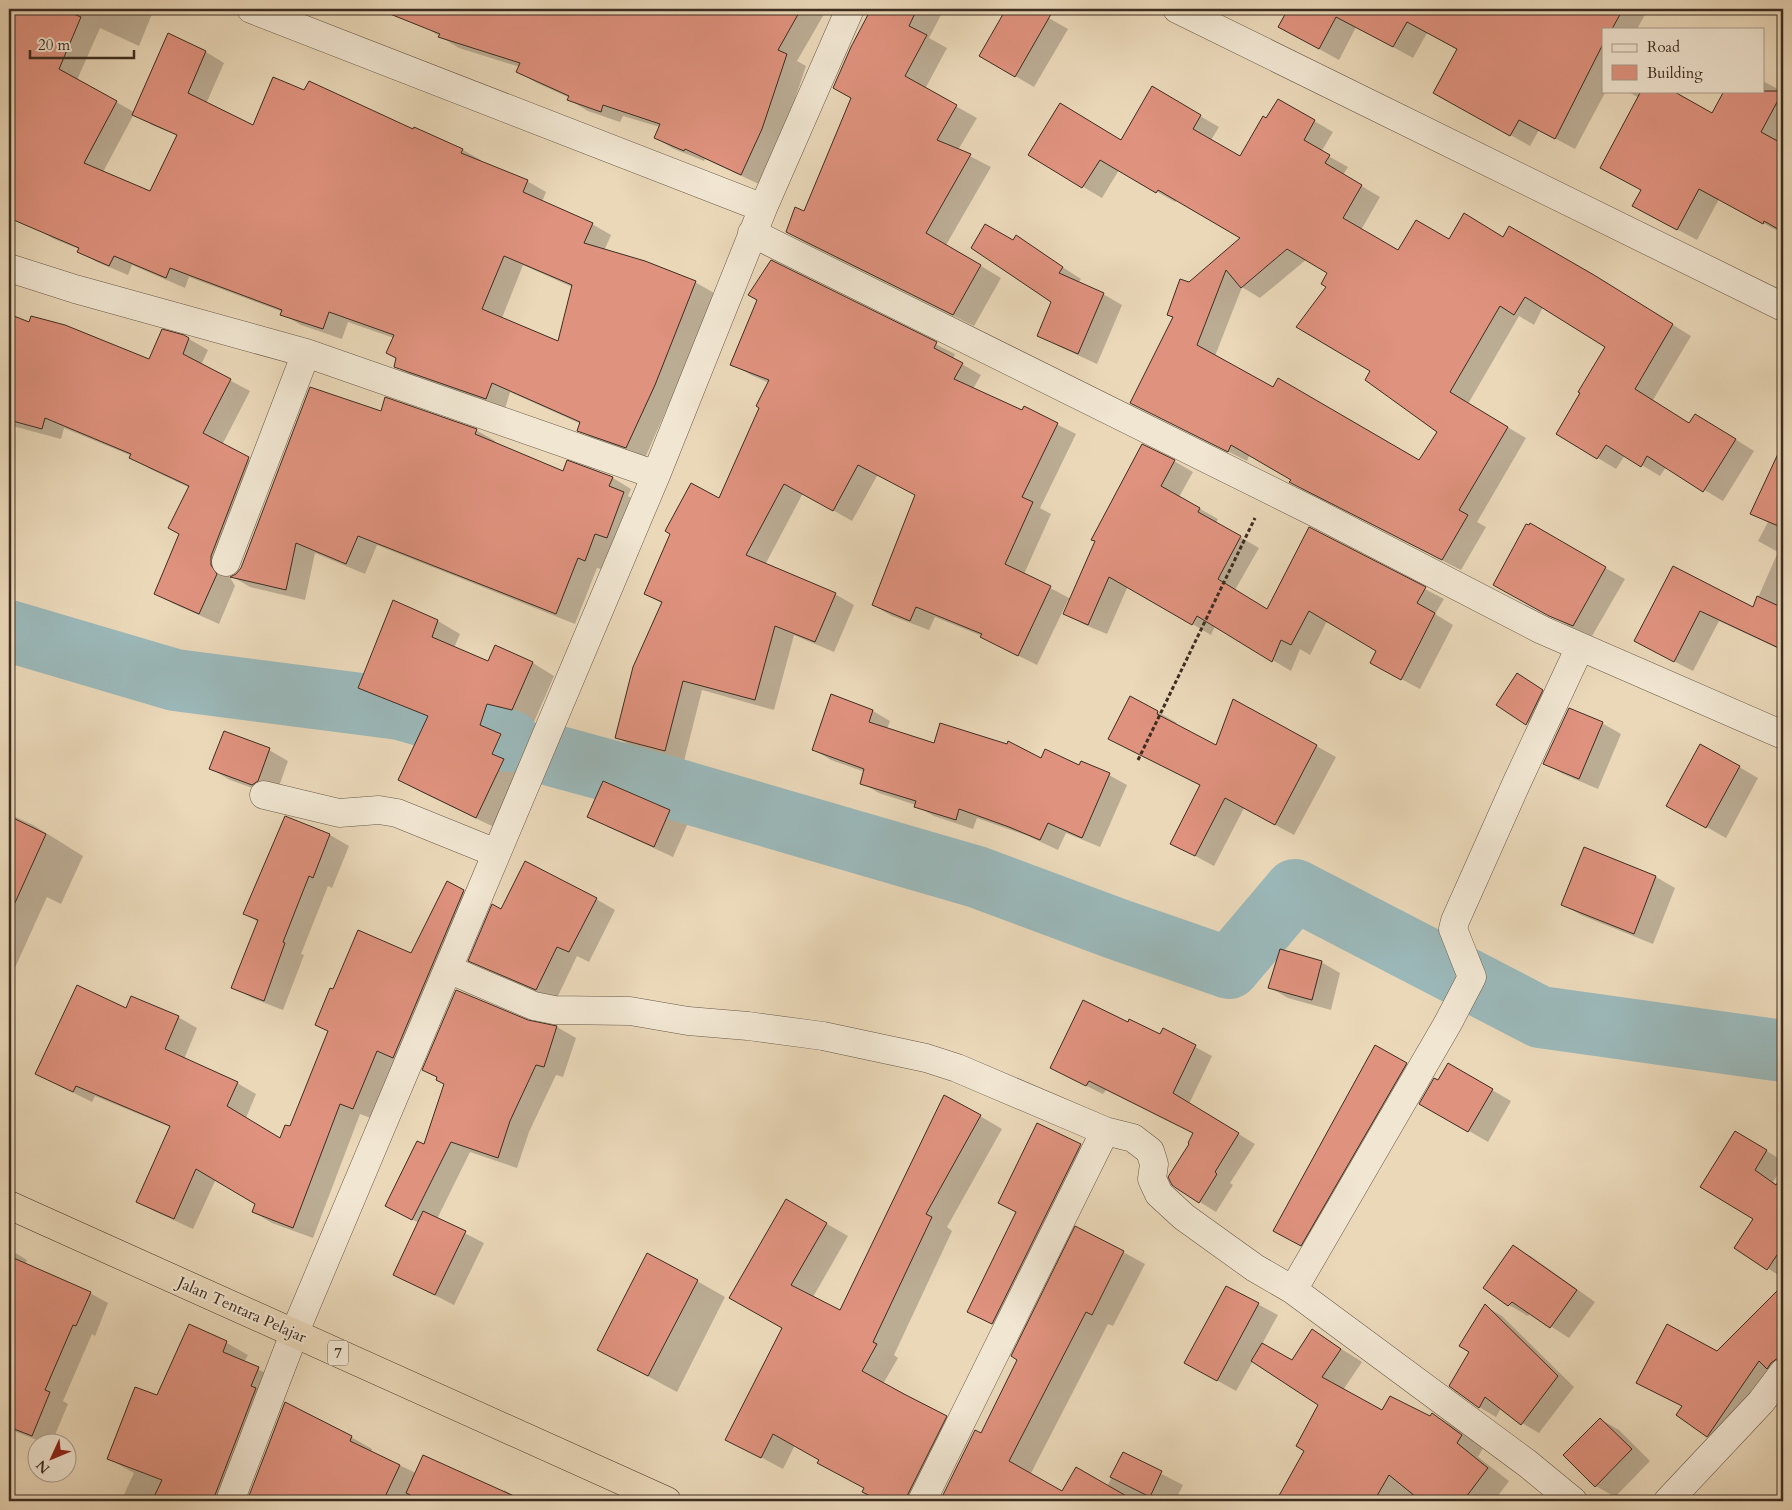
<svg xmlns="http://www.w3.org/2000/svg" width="1792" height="1510" font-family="Cardo,serif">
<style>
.shadow{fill:#0003;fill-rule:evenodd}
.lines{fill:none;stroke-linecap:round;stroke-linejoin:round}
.river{stroke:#9bb8b9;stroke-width:62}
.building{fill:#df927e;stroke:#3d2d21;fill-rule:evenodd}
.minor-casing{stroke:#685847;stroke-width:29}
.trunk-casing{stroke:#3d2d21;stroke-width:29}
.path{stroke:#3d2d21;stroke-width:3;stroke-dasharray:4 2.5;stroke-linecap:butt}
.minor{stroke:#f1e6d2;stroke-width:28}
.trunk{stroke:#ead8b9;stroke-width:28}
.labels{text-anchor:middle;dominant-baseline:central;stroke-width:4;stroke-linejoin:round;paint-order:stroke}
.shield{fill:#f1e6d2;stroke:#736456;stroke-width:1}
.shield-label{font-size:15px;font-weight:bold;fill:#3d2d21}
.street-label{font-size:16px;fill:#3d2d21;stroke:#f1e6d2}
</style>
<rect width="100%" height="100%" fill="#ead8b9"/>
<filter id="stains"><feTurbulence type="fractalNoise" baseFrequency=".004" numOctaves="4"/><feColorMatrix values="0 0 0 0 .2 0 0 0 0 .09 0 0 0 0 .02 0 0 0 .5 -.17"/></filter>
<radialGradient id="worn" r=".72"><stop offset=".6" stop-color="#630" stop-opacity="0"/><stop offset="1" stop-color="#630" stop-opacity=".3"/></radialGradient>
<path class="shadow" d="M9 9H154L139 46 100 28 77 80 134 112 168 35 206 52 224 63 206 104 253 126 305 92 413 131 463 150 481 160 480 162 527 181 546 192 542 202 592 224 611 235 604 251 695 282 714 293 673 395 645 458 597 441 579 430 581 424 510 392 505 409 414 377 395 366 398 358 394 338 348 322 342 339 301 325 282 314 283 312 189 277 185 288 132 265 128 275 97 262 78 251 79 249 54 239 35 228 46 204 9 186ZM134 114 152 125 178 136 150 192 103 172ZM523 265 572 287 559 342 502 318Z
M407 9H827L797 61 806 66 781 140 761 185 705 159 704 161 674 149 655 138 660 127 623 116 620 122 588 111 569 100 570 98 537 83 518 72 520 67 459 48 423 26 411 11Z
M872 9H944L929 38 947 48 925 89 977 118 958 150 991 167 946 245 1001 278 974 326 808 244 787 232 805 212 853 98 852 47Z
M1008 9H1033L1068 29 1034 87 981 56Z
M1289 9H1648L1637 29H1603V91H1606L1575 149 1539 130 1530 146 1435 92 1458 50 1427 33 1413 58 1356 27 1339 60 1280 27Z
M1763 81 1783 92V138L1780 144 1783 145V234L1719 199 1697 240 1654 217 1642 190 1639 98 1627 91H1671L1713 115 1763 91Z
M1152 88 1219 127 1211 140 1240 157 1278 100 1333 132 1321 152 1348 167 1343 175 1380 197 1361 230 1399 252 1449 241 1503 238 1613 288 1691 336 1653 400 1690 424 1714 426 1754 451 1723 501 1666 467 1660 476 1625 455 1616 469 1557 433 1607 347 1543 307 1534 325 1519 316 1468 404 1526 438 1477 522 1486 527 1461 570 1310 493 1291 482 1292 479 1250 454 1247 461 1132 403 1174 318 1168 314 1189 284 1242 238 1177 200 1175 202 1119 170 1102 198 1029 155 1121 141ZM1307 259 1329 272 1327 286 1372 371 1439 432 1420 462 1274 388 1215 356 1242 287 1260 298Z
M1016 237 1081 279 1078 283 1103 294 1122 305 1097 364 1058 346 1039 335 1053 302Z
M771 261 955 354 953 359 981 375 973 389 1023 412 1025 408 1076 434 1040 508 1051 514 1024 574 1071 599 1174 461 1193 472 1179 497 1218 519 1216 523 1259 548 1235 590 1268 610 1310 529 1444 599 1435 614 1453 625 1420 689 1390 673 1378 651 1327 621 1310 655 1300 649 1291 671 1215 626 1211 635 1128 586 1107 634 1083 624 1065 613 1070 601 1068 600 1037 665 1001 647 982 636 935 617 929 630 892 616 873 605 916 495 878 474 852 521 803 493 765 565 835 594 854 605 834 652 794 635 774 710 702 690 684 761 635 748 616 737 663 604 645 594 720 500 761 407 769 383 751 375 732 364 758 300Z
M9 315 150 361 189 339 208 350 201 365 250 391 222 445 268 470 230 568V575L228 574 235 586 219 624 174 604 155 594 181 534 190 488 150 469 131 458 132 456 64 428 61 439 9 425Z
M382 413 476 430 495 441 494 443 563 473 567 462 613 478 631 489 628 496 642 504 604 570 597 568 575 624 377 545 365 574 315 553 305 600 250 587 233 577 237 575Z
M1783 446V651L1719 621 1693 671 1654 651 1674 568 1753 609 1778 552 1758 541 1768 522 1752 513Z
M1530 525 1625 579 1592 636 1569 626 1513 595Z
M394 602 438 621 460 634 454 648 489 663 496 647 533 663 554 676 534 722 510 716 502 737 522 748 514 767 525 773 498 829 421 792 399 780 428 719 382 700 360 687Z
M1517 674 1561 702 1546 735 1498 704Z
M1234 700 1336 757 1294 835 1244 808 1214 866 1171 843 1201 786 1129 749 1158 712 1177 723 1175 725 1216 747Z
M873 711 890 721 887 729 935 744 1041 760 1079 767 1109 775 1127 785 1100 847 1066 833 1058 850 1028 836 977 818 973 829 934 816 916 806V805L879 793 862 783 865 772 831 760 814 750Z
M1602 723 1621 734 1598 789 1563 774 1544 763Z
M269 750 288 761 277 792 272 795 230 780 211 769Z
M1739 767 1758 778 1726 838 1687 816Z
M669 812 688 823 673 857 608 827 589 816Z
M9 814 33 825 83 856 61 904 47 897 9 981Z
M286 818 330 835 349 846 332 888 328 886 301 954 304 955 283 1010 252 998 233 987 258 922 245 914Z
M1584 848 1656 877 1675 888 1653 944 1581 915 1562 904Z
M448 883 483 902 373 1119 360 1114 313 1238 272 1223 253 1212 257 1203 216 1179 193 1229 156 1212 137 1202 170 1127 95 1096 92 1102 36 1074 126 1010 178 1017 197 1028 184 1059 237 1083 256 1094 246 1118 281 1139 290 1128 329 1032 334 991 412 954Z
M596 899 615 910 589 962 577 956 556 1000 489 971 470 960 501 910Z
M1321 962 1340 973 1331 1010 1288 998 1269 987Z
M1128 1024 1160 1035 1163 1030 1212 1056 1189 1104 1255 1144 1230 1183 1233 1185 1216 1212 1176 1187 1194 1134 1106 1090 1103 1094 1068 1077Z
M557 1027 576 1038 563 1077 556 1075 529 1132 517 1168 470 1152 437 1219 484 1243 454 1305 395 1275 419 1223 386 1206 425 1146 445 1084 438 1078 424 1070Z
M1376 1047 1425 1075 1320 1256 1294 1242Z
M1449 1065 1511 1101 1488 1142 1421 1103 1438 1082Z
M980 1116 1002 1129 947 1227 952 1231 894 1355 898 1358 883 1384 968 1429 932 1501H880L864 1492 865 1488 795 1445 783 1469 727 1439 783 1327 787 1201 848 1236 813 1297 841 1311Z
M1037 1124 1099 1156 1011 1334 969 1312 1017 1213 1000 1203Z
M1754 1143 1783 1161V1166L1773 1182 1783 1189V1278L1736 1248 1755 1219Z
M1513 1246 1532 1257 1595 1302 1569 1338 1530 1313 1528 1316 1509 1305Z
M9 1249 27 1260 25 1265 90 1293 108 1303 95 1336 92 1334 63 1401 68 1404 52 1442H42L9 1429Z
M1123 1252 1145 1264 1113 1326 1108 1324 1030 1475 1062 1493 1107 1487 1123 1454 1183 1485 1175 1501H941L975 1431 981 1434Z
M697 1281 725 1297 677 1392 599 1350Z
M1227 1288 1278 1315 1262 1344 1292 1361 1313 1331 1362 1362 1343 1390 1383 1412 1431 1418 1433 1414 1454 1427 1483 1448 1478 1457 1509 1481 1494 1501H1278L1305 1450 1320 1405 1253 1361 1236 1391 1186 1363Z
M1774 1296 1783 1302V1377L1727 1447 1708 1436 1717 1352Z
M1485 1306 1502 1316 1574 1387 1539 1433 1522 1423 1501 1408 1496 1417 1479 1407 1471 1352Z
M190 1326 227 1343 248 1355 244 1362 279 1380 239 1501H121L134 1473 109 1459 158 1397Z
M285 1404 351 1437 372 1449 371 1452 416 1473 503 1493 504 1490 523 1501H248Z
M1600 1419 1619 1430 1650 1461 1615 1497 1596 1486Z"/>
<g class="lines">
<path class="river" d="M9 631 175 680 400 709 510 741
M544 753 654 783 977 877 1114 928 1229 968 1295 890 1540 1017 1783 1051"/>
</g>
<path class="building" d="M9 9H62L81 17 59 69 117 101 84 163 150 191 177 135 132 115 168 33 206 51 188 93 253 125 273 77 304 90 309 81 413 129 414 127 463 149 461 153 528 180 523 192 593 223 584 243 645 261 696 281 655 385 626 448 577 431 580 422 492 383 486 399 394 367 396 358 386 353 394 335 329 312 323 329 280 315 282 310 170 268 166 278 114 256 109 266 77 252 79 248 9 218ZM504 256 572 285 558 341 482 309Z
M380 9H801L778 50 787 54 762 129 741 175 685 149 684 151 654 138 660 124 603 105 601 112 567 100 569 96 516 72 520 63 438 37 440 34 380 10Z
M871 9H917L909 26 927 35 905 76 957 105 937 140 971 154 926 233 981 265 953 315 786 232 795 207 804 211 851 98 833 88 851 47Z
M1006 9H1054L1015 77 979 56Z
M1288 9H1623L1612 29H1603V44L1555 139 1519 120 1510 136 1433 93 1457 49 1407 22 1393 47 1336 17 1319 49 1278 27Z
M1152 86 1201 115 1193 129 1240 156 1263 116 1266 118 1278 99 1315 120 1304 140 1330 155 1325 163 1362 185 1343 218 1398 250 1416 220 1449 239 1464 213 1503 237 1509 226 1594 275 1673 324 1635 389 1689 423 1695 414 1736 439 1703 492 1647 456 1641 467 1606 445 1597 459 1556 434 1580 393 1578 392 1605 347 1525 297 1514 315 1500 306 1450 392 1508 427 1459 510 1468 515 1442 560 1289 482 1291 480 1231 445 1228 452 1130 403 1173 317 1167 315 1180 279 1189 282 1240 238 1158 190 1156 193 1100 160 1082 188 1028 155 1060 103 1121 140ZM1287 249 1327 273 1321 284 1326 287 1296 327 1370 371 1365 380 1437 432 1419 460 1278 378 1273 387 1197 345 1226 270 1241 288Z
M1641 91H1673L1712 113 1724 91H1783L1761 132 1783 144V232L1764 221 1763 224 1699 189 1677 230 1632 206 1641 190 1600 168Z
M985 224 1013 240 1016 235 1063 267 1059 273 1104 293 1078 354 1037 336 1051 302 971 248Z
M771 260 937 342 934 348 963 363 954 379 1022 410 1024 406 1058 423 1022 497 1033 502 1005 564 1051 586 1018 656 980 637 982 634 916 607 910 621 872 605 915 495 858 465 833 511 784 484 746 555 836 593 815 642 775 626 755 700 683 681 665 751 615 738 633 667 662 602 644 594 670 534 665 531 691 483 719 498 759 408 756 406 769 380 730 365 757 300 748 295Z
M9 314 29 322 31 316 65 325 149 359 162 329 184 335 189 338 183 354 231 379 203 433 249 457 211 556V565L217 574 199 614 154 594 179 534 168 528 189 486 129 458 131 454 45 418 42 429 9 420Z
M310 387 381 411 385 397 477 429 475 434 563 471 567 460 613 477 609 486 624 492 607 538 595 534 585 561 578 558 556 614 358 536 346 564 296 543 286 590 230 577 236 574 241 568Z
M1783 443V528L1750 514Z
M1142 444 1175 460 1161 486 1200 508 1198 512 1241 536 1218 579 1267 609 1309 527 1426 587 1417 603 1435 613 1401 680 1370 663 1376 651 1309 611 1291 645 1281 640 1272 662 1197 616 1192 625 1109 577 1088 625 1063 614 1095 541 1091 540Z
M1530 523 1606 567 1573 626 1549 616 1493 585 1526 524 1529 525Z
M1673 566 1753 607 1757 596 1783 608V650L1700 611 1674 662 1634 641Z
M393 600 438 620 432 637 488 661 495 645 533 662 512 710 487 704 480 725 501 734 492 754 504 759 476 818 398 780 428 716 358 688Z
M1517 673 1543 690 1526 725 1496 705Z
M831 694 873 710 869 722 934 743 940 723 1007 744 1008 741 1041 758 1045 749 1079 765 1081 761 1110 773 1082 838 1048 823 1040 840 1009 827 959 809 956 820 914 807 916 801 860 784 864 769 812 750Z
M1130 696 1158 711 1157 714 1216 745 1233 699 1317 745 1275 825 1225 798 1195 856 1170 844 1200 785 1108 739Z
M1569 708 1603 722 1579 779 1543 764Z
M224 731 270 748 258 781 252 785 209 769Z
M1700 744 1740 766 1706 828 1666 806Z
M603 781 670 810 654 847 587 817Z
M9 816 46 834 9 916Z
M285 816 330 834 313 878 309 876 283 942 285 943 264 1001 231 988 258 920 243 914Z
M1584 847 1656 876 1634 934 1561 905Z
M525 861 597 898 569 952 557 947 536 990 468 961 492 904 501 909Z
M447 881 464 890 393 1058 377 1051 353 1109 340 1104 293 1228 252 1212 255 1204 196 1169 174 1219 136 1202 170 1126 76 1086 73 1092 35 1074 77 985 126 1008 131 996 179 1016 165 1049 238 1082 227 1106 280 1138 285 1125 290 1126 328 1031 315 1025 330 988 333 989 358 930 411 953Z
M1280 949 1322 961 1312 1000 1268 988Z
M456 990 528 1020 557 1026 544 1067 536 1065 510 1121 498 1158 451 1142 412 1220 385 1206 417 1141 424 1144 444 1084 436 1080 437 1077 422 1070Z
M1083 1000 1128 1022 1129 1019 1160 1034 1163 1028 1196 1045 1173 1093 1239 1133 1215 1172 1217 1174 1199 1203 1176 1188 1172 1185 1168 1177 1189 1144 1188 1143 1193 1133 1089 1081 1086 1086 1050 1068Z
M1375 1045 1407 1063 1301 1246 1273 1231Z
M1448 1063 1493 1089 1468 1132 1419 1104 1434 1078 1438 1080Z
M944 1095 981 1115 926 1214 932 1217 873 1342 877 1344 862 1371 904 1394 947 1416 908 1494 906 1501H881L862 1492 864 1488 817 1463 819 1460 773 1434 761 1458 725 1440 782 1328 729 1298 786 1199 827 1223 791 1285 840 1310Z
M1037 1123 1081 1144 992 1324 967 1312 1016 1212 998 1203Z
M1735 1131 1767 1150 1755 1170 1776 1185 1783 1174V1246L1767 1270 1734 1248 1753 1219 1700 1187Z
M423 1211 466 1231 435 1295 393 1275Z
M1075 1226 1124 1251 1092 1315 1086 1312 1009 1461 1062 1491 1076 1467 1135 1501H949L942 1497 975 1430 981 1433 1017 1360 1011 1356Z
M1513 1245 1577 1290 1550 1328 1512 1302 1508 1306 1483 1288Z
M647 1253 698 1280 648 1376 597 1350Z
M9 1256 91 1292 76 1326 73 1325 45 1390 50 1392 32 1436 9 1427Z
M1783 1285V1354L1771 1363 1767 1369 1759 1361 1707 1437 1676 1415 1682 1406 1636 1383 1667 1324 1717 1351Z
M1226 1286 1259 1303 1217 1381 1184 1363Z
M1485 1304 1558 1376 1521 1425 1485 1397 1479 1408 1449 1386 1469 1352 1459 1346Z
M189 1324 227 1341 223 1352 259 1367 251 1386 256 1388 215 1495V1501H152L162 1480 107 1459 135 1387 157 1395Z
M1312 1329 1341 1349 1322 1377 1382 1410 1390 1396 1430 1416 1432 1413 1462 1435 1457 1443 1488 1468 1463 1501H1421L1389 1475 1374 1501H1276L1304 1451 1296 1446 1318 1405 1251 1361 1262 1343 1292 1360Z
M285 1402 352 1436 350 1441 400 1465 383 1501H247Z
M1600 1418 1632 1449 1595 1487 1563 1455Z
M1123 1452 1162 1471 1150 1497 1110 1477Z
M423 1455 525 1501H423L406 1493Z"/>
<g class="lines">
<g class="minor-casing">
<path id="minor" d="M251 9 763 208
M1177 9 1783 307
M752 233 1314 512 1542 630 1783 735
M9 268 75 289 306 353 656 475
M226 562 306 353
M264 795 339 813 379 810 397 813 496 853
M448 969 534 1006 554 1010 630 1011 688 1021 748 1026 823 1036 926 1058 957 1068 1105 1131 1133 1138 1150 1151 1154 1164 1152 1179 1159 1194 1184 1217 1255 1268 1293 1290 1528 1464 1573 1501
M1293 1290 1448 1023 1472 977 1453 929 1455 921 1517 782 1580 647
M230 1501 294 1334 656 475 763 208 850 9
M922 1501 1105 1131
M1668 1501 1761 1402 1783 1373"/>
</g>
<g class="trunk-casing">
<path id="trunk" d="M9 1205 667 1501"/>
</g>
<path class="path" d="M1138 760 1255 518"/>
<use href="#minor" class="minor"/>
<use href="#trunk" class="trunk"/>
</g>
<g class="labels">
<rect class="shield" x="328" y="1340.5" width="20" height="25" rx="4"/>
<g class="shield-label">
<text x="338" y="1353">7</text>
</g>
<g class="street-label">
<text transform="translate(242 1310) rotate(24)">Jalan Tentara Pelajar</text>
</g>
</g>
<rect width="1792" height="1510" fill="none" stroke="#ead8b9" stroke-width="30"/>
<rect x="10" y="10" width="1772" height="1490" fill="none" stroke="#3d2d21" stroke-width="2.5"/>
<rect x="15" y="15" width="1762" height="1480" fill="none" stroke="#3d2d21"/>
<rect x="1602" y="28" width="162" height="65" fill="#f1e6d2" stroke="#a99c8b"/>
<rect x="1612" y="44" width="25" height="8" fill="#f1e6d2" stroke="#a99c8b"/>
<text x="1647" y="52" font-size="15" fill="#3d2d21">Road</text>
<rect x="1612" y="65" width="25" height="15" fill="#df927e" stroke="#a99c8b"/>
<text x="1647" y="78" font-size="15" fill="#3d2d21">Building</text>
<g transform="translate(52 1458) rotate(226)"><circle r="24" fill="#f1e6d2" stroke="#a99c8b"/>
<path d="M0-4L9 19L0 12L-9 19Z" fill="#8f2418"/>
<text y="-8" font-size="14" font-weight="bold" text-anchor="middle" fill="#3d2d21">N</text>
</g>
<path d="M30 50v8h104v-8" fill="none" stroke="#3d2d21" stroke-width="2.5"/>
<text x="38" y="50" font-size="15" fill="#3d2d21" stroke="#f1e6d2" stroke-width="4" paint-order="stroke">20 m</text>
<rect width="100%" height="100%" filter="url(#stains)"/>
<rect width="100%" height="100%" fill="url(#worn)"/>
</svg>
